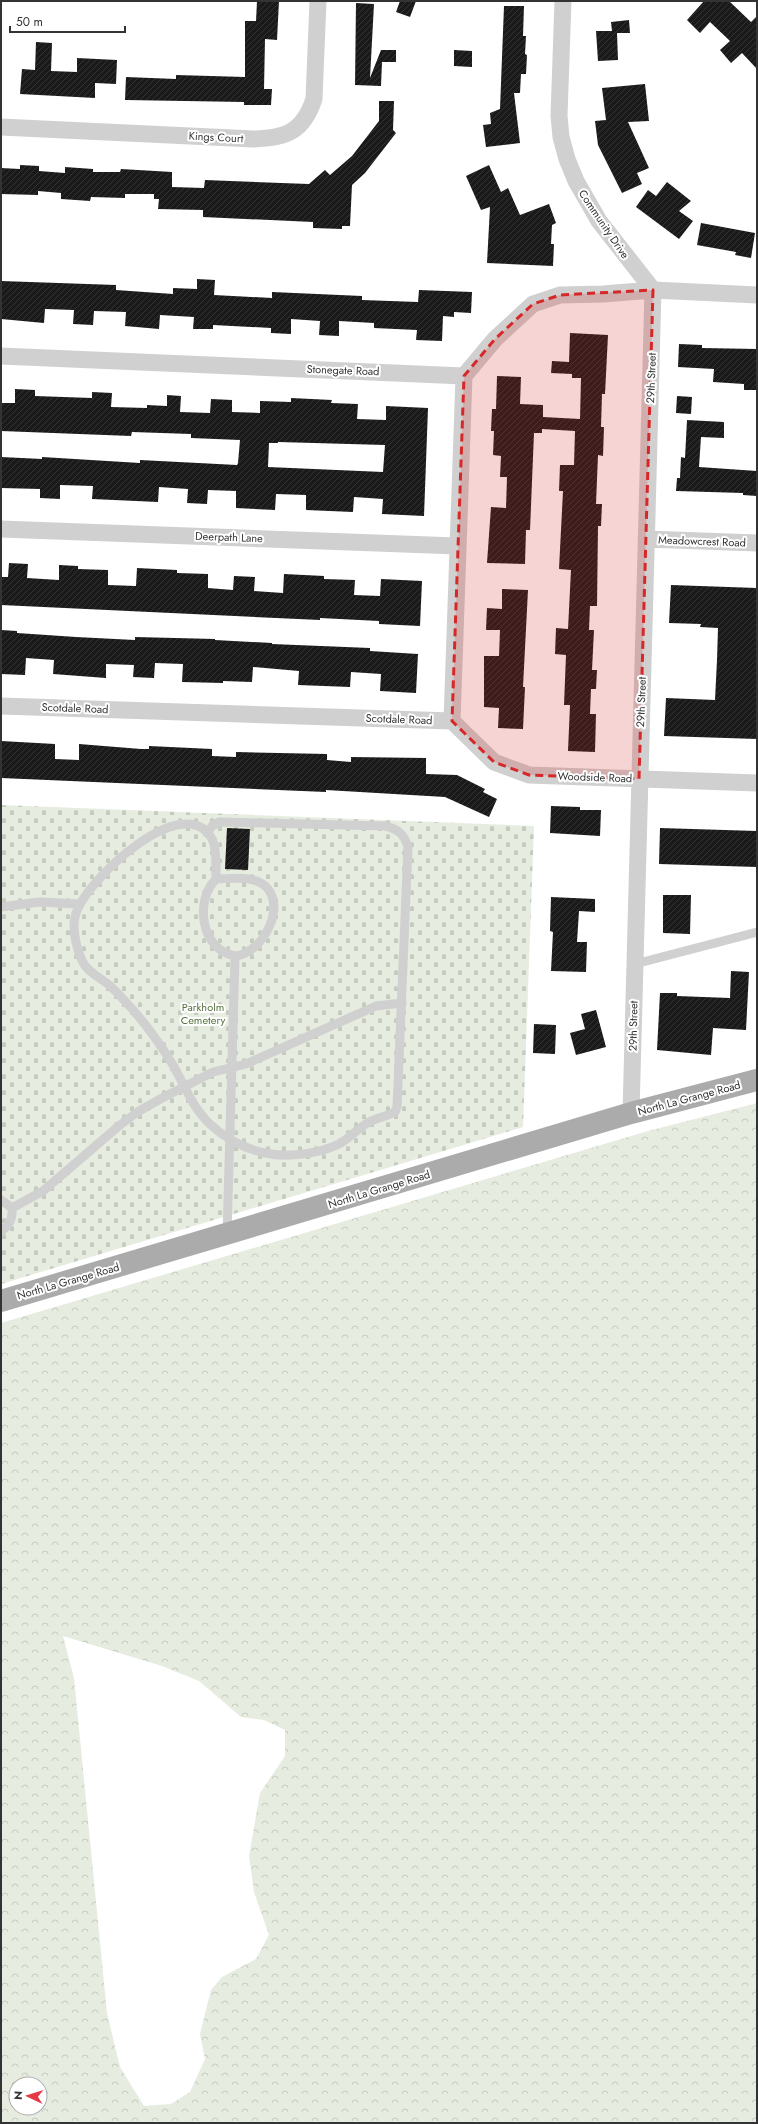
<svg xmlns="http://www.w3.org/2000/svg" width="758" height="2124" font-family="Jost,sans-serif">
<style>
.forest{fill:url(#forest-crowns);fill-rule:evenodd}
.cemetery{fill:url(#cemetery-stones)}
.building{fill:url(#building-hatch);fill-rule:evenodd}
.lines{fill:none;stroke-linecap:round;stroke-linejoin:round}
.service{stroke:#d0d0d0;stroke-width:9}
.minor{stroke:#d0d0d0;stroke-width:17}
.primary{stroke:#ababab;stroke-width:22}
.marked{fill:#d62828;fill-opacity:0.2;stroke:#d62828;stroke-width:3;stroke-dasharray:8 5;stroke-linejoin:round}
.labels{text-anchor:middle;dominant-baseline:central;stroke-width:4;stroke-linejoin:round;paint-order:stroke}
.street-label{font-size:11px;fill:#333;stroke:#fff}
.park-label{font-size:11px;fill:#56703f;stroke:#fff}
</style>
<defs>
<pattern id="forest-crowns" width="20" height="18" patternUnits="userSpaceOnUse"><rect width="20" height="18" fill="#e6ecdf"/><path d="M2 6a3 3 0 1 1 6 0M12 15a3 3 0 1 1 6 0" fill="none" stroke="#c6cbc0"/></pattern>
<pattern id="cemetery-stones" width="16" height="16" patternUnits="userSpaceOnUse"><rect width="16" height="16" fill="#e6ecdf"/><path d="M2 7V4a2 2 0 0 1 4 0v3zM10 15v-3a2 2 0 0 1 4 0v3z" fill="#c6cbc0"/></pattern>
<pattern id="building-hatch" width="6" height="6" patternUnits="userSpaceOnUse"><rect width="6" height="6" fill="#1a1a1a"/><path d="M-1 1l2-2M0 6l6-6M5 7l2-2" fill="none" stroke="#333"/></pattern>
</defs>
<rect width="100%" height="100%" fill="#fff"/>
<path class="forest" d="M757 1103V2123H1V1323L648 1131ZM63 1636 162 1666 199 1681 241 1717 264 1720 285 1730V1756L260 1793 249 1856 254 1892 269 1935 256 1959 222 1977 211 1990 200 2034 205 2059 190 2092 171 2104 144 2106 120 2067 107 2013 74 1678ZM16 2084H40V2108H16Z"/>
<path class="cemetery" d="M1 805 534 826 523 1127 1 1284Z"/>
<path class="building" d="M257 1H279L277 40 265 39 264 89H272L271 105H244V102L125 100 126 77 176 79V75L245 77V21H256Z
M400 1H416L410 17 396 12Z
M704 1H729L751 22 757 16V69L742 53 731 63 720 50 730 41 710 22 700 33 687 20Z
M356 3 374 4 370 78 381 50H396V62H382L381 86 355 85Z
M504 6H524L523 36H526L525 54 527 55 526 74H521L520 93H514L520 143 486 147 483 125 491 124 490 113 500 109Z
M629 20 630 33H617L618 60 598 61 596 31H612L611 22Z
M36 42 52 43 51 71 77 72V58L117 60 116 84 95 83V98L20 94 22 69 35 70Z
M454 50 472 51V67L454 66Z
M645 84 649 121 628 122 649 168 637 173 642 184 622 193 598 145 595 121 606 120 602 88Z
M379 101H394L393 130 396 133 365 173 352 185 350 226H342V229L313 228V222L203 217V210L158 209 159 199H154V194H125V198L91 197 90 201 61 199V193L38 191V195L1 194V168L20 169V165L39 166V171L65 173V167L93 169V172H120L121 169 172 172V187L204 188 205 180 309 184 325 170 330 175 352 156 379 121Z
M489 165 501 192 508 188 520 215 549 204 556 223 552 225 551 244H554L553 266 487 263 490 207 481 210 466 176Z
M667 182 691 201 679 211 693 221 679 239 636 207 648 190 656 196Z
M701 223 755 233 751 258 735 255 736 252 697 245Z
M197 279 215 280 214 295 272 298V292L362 296V300L418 302 419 290 472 292 471 313 454 312V317L443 316 442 341 416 340 417 330 374 328V323L339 321V336L319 335 320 321 291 319V334L271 333V328L213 325V329H193L194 317 160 315 159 329 125 326 126 312 94 311 93 325 73 324 74 310 45 309 44 323 1 319V281L116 285V290L173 294V288L197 289Z
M570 333 608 335 605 394H602L601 427H604L603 456 598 455 596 504H602L601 526H598L597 606H590L589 630H594L592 670H597L596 689H591L590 714H596L595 752 568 751 570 705H564L566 655 555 654 556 628 568 629 571 570 559 569 563 491H559L560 465H574L575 431 542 429V433H534L530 530H526L525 564 487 563 491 507 506 508 507 477H500L501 456 493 455 494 431H491L492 409H496L497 376 521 377 520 404 543 405V417L580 419 581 378H572V374L551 373 552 361 569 362Z
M679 344 702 345V348L757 349V390H744V384L713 382 714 369 678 367Z
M15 389 35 390V396L92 398V392L112 393 111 407 147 408V405L167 406V395L181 396 180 412 210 413 211 399 232 400V412L260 413V401L291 402V398L332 400 331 403 358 404 357 419 386 420V406L428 408 424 516 382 514 383 499 354 497 353 512 306 510V495L276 494 275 510 236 508V491L208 490 207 504 187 503 188 489 159 487 158 502 92 499 93 486 60 485V499L40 498V489L1 488V457L42 459V457L140 463V460L237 465 238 463 240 440 191 438V434L132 432 131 436 1 431V403H15ZM278 442 385 445 383 472 268 467 269 443H278Z
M677 396 692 397 691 414 676 413Z
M687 420 724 422V438L701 437 699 467 757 471V496L743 495V493L676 491 677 478H680L681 457 685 458Z
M9 563 28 564 27 578 59 580V565L78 566V569L108 570V585L136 586 137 568 177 570V573L208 574V588L233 590 234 576 255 577 254 591 283 593 284 574 324 576V579L355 580 354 595 380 596 381 579 422 581 420 626 379 624V621L320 618V620L1 605V577H8Z
M671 585 757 588V739L664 736 666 698 715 700 717 660 718 628 700 627 701 624 669 623Z
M502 589 528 590 523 687H525L523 729 498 728 499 708 484 707V656H499L500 630H486L487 608 502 609Z
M1 630 17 631V633L76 637 135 640V637L215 639V640L272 643V644L370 648V651L418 654 416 693 380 691 381 674 351 672 350 687 298 685 299 671 253 667 252 682 223 681V683L182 682 183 664 155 663 154 678 133 677 134 665 106 664V678L53 674 54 660 26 658 25 675 1 674Z
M1 741 55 744V759L79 760V744L141 749H149V746L212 749V756L236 757V752L327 754V760L351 762V757L426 758V774L457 775 485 789 483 792 497 799 489 817 445 797 326 790V792L1 778Z
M551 806 580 807V810H601L600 836 550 833Z
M227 828 250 829 248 870 225 869Z
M660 828 757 831V867L659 864Z
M663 895H691L690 934 663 933Z
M551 897 595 899V912L579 911 577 942H587L586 972 551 971 553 932 550 931Z
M731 971 749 972 746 1030 713 1028 711 1055 657 1050 660 993H677V996L730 998Z
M596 1010 606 1047 576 1055 570 1033 585 1029 581 1014Z
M534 1024 556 1025 555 1054 533 1053Z"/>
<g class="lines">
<path class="service" d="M207 833 212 826 219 822 385 826C398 829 404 834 408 847L397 1107 395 1112C387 1116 378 1118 369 1122 358 1128 350 1138 339 1144 318 1154 288 1158 265 1153 246 1149 226 1139 211 1125 193 1109 185 1086 173 1065 159 1042 143 1020 124 1000 119 995 115 990 109 985 101 978 89 973 84 964 77 952 72 930 75 917 82 882 187 785 213 841 217 852 216 867 216 879 231 879 251 875 264 885 288 904 264 953 235 956 233 1049 230 1142 227 1234
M216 879C194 901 201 950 235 956
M1 907 39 902 79 904
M635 964 757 932
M1 1200 12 1208 43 1191 120 1125 139 1111 164 1097 213 1072 246 1064 376 1006 402 1003
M1 1231C10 1225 13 1218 12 1208"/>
<path class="minor" d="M563 1 559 116 561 137 567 159 576 181 599 221 653 290 757 295
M1 127 253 139C286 138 303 132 314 99L318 1
M1 356 464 376 495 339 533 304 560 295 603 294 653 290 631 1113
M1 529 457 546
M646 539 757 543
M1 706 452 721 464 376
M452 721 494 762 529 775 757 783"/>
<path class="primary" d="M1 1301 631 1113 757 1080"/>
</g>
<path class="marked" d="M653 290 639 779 529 775 494 762 452 721 464 376 495 339 533 304 560 295Z"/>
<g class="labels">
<g class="street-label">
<text transform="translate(216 137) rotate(3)">Kings Court</text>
<text transform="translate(604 224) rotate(56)">Community Drive</text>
<text transform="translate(343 370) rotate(2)">Stonegate Road</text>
<text transform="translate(651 378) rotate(-88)">29th Street</text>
<text transform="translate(229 537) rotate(2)">Deerpath Lane</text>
<text transform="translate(702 541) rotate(2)">Meadowcrest Road</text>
<text transform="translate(641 702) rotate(-88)">29th Street</text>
<text transform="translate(75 708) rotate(2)">Scotdale Road</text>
<text transform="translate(399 719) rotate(2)">Scotdale Road</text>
<text transform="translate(595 777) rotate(2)">Woodside Road</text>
<text transform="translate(633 1026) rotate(-89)">29th Street</text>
<text transform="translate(689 1098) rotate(-15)">North La Grange Road</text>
<text transform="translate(379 1189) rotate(-17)">North La Grange Road</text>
<text transform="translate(68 1281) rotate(-16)">North La Grange Road</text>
</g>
<g class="park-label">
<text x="203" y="1007">Parkholm<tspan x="203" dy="13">Cemetery</tspan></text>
</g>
</g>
<rect width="758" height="2124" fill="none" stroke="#333333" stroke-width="4"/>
<g transform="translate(28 2096) rotate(274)"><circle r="19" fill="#ffffff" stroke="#adadad"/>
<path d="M0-3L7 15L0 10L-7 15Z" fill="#e63946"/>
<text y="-6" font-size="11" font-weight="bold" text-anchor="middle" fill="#333333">N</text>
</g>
<path d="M10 26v6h115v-6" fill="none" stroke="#333333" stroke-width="2"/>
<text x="16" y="26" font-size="12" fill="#333333" stroke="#ffffff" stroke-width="3" paint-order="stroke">50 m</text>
</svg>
